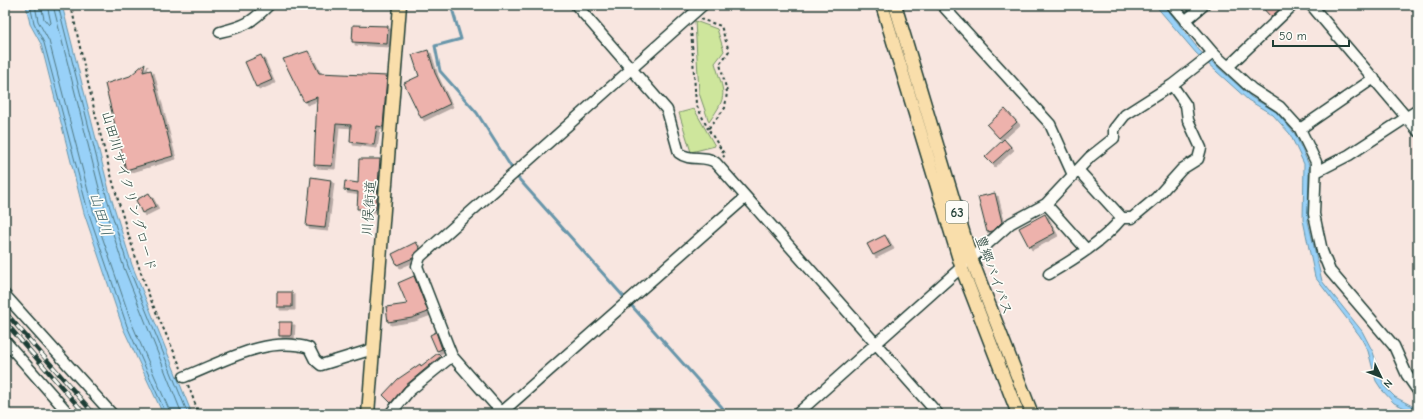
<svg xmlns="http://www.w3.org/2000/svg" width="1423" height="419" font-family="'Comic Neue','Klee One',sans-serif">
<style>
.green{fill:#cee69c;stroke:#769268}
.water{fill:#98d1f8;stroke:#6896aa}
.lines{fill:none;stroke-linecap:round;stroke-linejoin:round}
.shore{stroke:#4f7882;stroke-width:1}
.stream{stroke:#6896aa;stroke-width:3}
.building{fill:#edb2ac;stroke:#1f3d34;filter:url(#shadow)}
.minor-casing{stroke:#1f3d34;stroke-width:13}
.major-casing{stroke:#1f3d34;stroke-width:15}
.path{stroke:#1f3d34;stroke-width:2;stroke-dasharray:3 3;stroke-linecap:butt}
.minor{stroke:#fdfcf7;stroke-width:10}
.major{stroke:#f9deab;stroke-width:12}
.rail-casing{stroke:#1f3d34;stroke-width:4.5}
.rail{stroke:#fdfcf7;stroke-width:3;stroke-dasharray:9;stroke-linecap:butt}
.labels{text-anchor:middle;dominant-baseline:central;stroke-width:3.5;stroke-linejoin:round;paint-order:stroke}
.shield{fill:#fdfcf7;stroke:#62766e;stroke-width:1}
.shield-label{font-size:13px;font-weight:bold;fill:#1f3d34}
.street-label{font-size:14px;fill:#1f3d34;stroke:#fdfcf7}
.water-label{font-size:15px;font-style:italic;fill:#3d6265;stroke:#fdfcf7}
</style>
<defs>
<filter id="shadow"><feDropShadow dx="3" dy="3" stdDeviation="0" flood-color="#0004"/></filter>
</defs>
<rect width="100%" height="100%" fill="#f8e6e0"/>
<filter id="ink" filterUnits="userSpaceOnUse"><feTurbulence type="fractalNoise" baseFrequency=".025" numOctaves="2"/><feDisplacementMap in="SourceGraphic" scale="8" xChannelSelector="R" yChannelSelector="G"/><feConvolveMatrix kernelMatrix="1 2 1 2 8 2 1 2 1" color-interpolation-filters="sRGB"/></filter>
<g filter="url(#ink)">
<path class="green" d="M695 21 717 29 724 51 715 63C724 94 729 94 709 122L699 93Z
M694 109 715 146 691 152 679 113Z"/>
<path class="water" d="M26 5H62L110 194 132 265 192 414H163L123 328 84 213 41 44 30 24Z
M1155 5H1164L1199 50 1251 97 1276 112 1295 134 1309 165 1308 221 1322 281 1362 331 1373 352 1384 386 1395 397 1418 409V414L1394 403 1382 390 1376 381 1368 351 1360 336 1315 277 1303 220 1304 164 1290 134 1273 115 1248 100 1196 53Z"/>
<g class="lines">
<path class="shore" d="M30 5 34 23 44 43 88 211 127 326 166 414
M35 5 38 21 49 41 93 210 132 324 171 414
M41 5 44 19 49 25 51 23 47 5
M53 5 101 196 124 268 182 414
M58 5 106 195 128 266 188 414"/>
<path class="stream" d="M451 5 461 39 435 46 440 71 477 113 518 178 728 414"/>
</g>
<path class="building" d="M1260 5H1284L1271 17Z
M353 25 388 26 387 44 352 42Z
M428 50 435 73 450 104 421 118 404 83 419 76 412 55Z
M308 51 319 73 387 76 383 127 377 126 374 145 350 142 351 125 336 124 332 166 314 165 317 97 304 102 283 59Z
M261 55 272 80 256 87 245 62Z
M145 63 143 72 151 70 173 156 126 170 105 84 130 76Z
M1005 109 1017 122 999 138 987 125Z
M1004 139 1011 147 992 164 985 157Z
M359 159H380L376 209H357L358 192 344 190 345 181 358 183Z
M311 177 331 180 325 228 306 226Z
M149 193 156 206 142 213 136 200Z
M995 193 1002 222 993 231 987 232 978 197Z
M1045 214 1055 233 1029 247 1019 228Z
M885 235 891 246 873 255 867 244Z
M416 242 420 249 413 258 397 265 392 254Z
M414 276 428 312 412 318 388 322 386 307 407 304 398 283Z
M277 292H292V307H277Z
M279 322H292L291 336H279Z
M436 332 442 349 437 351 430 335Z
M438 353 441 356 405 386 391 403 383 395 398 379 420 364 421 366Z"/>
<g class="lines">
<g class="minor-casing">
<path id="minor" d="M576 5 667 110 679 153C690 162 706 154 716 163L938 414
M942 5 1050 124 1073 175
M1172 5 1213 53 1252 89 1280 107 1300 129 1316 162 1314 214 1322 251 1330 271 1394 346 1407 375 1418 391
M1311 5 1418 131
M1185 21 1204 5
M220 32C245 26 251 23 269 5
M1228 67 1293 5
M1300 129 1374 78
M1078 170 1122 218
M1316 172 1349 155 1418 110
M1046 204 1087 250
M1049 274C1076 258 1102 242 1122 218H1132L1156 198 1182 169 1198 159 1201 148 1188 120 1186 105 1172 85
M5 295 112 414
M5 341 69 414
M184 377C223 362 267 335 309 348L315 360 321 365 373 349
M502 412 746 197
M390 414 409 391 452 356
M503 414 452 356 417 266 420 257 703 5
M797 414 1011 223 1046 204 1090 157 1114 138V129L1125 115 1172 85 1213 53"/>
</g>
<g class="major-casing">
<path id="major" d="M882 5 962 269 1018 414
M895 5 971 258 1032 414
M368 414 400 5"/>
</g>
<path class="path" d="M71 5C91 101 114 198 147 290 157 316 170 342 181 368
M700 19 721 26 729 51 720 64 727 92 725 108 708 129 725 155 723 157
M691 28 696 104 708 129
M188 385 199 414"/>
<use href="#minor" class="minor"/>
<use href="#major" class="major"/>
<g class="rail-casing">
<path id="rail" d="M5 312 94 414
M5 322 85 414"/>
</g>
<use href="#rail" class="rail"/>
</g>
</g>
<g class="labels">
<rect class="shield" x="946" y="201" width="22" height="22" rx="3"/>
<g class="shield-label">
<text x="957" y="212">63</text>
</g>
<g class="street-label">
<text transform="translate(129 191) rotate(74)">山田川サイクリングロード</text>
<text transform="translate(369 208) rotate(-86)">川俣街道</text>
<text transform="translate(994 275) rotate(70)">豊郷バイパス</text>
</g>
<g class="water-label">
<text transform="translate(101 214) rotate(73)">山田川</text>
</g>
</g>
<rect width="1423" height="419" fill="none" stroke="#fdfcf7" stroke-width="20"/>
<rect x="10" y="10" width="1403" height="399" fill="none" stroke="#1f3d34" stroke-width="1.5" filter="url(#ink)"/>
<g transform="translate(1381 377) rotate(133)" stroke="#fdfcf7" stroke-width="3" paint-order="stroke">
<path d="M0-3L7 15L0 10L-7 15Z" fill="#1f3d34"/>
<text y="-6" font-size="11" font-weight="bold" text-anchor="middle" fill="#1f3d34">N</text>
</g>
<path d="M1273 40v6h76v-6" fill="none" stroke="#1f3d34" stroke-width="2"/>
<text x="1279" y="40" font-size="12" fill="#1f3d34" stroke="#fdfcf7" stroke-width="3" paint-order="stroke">50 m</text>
</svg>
